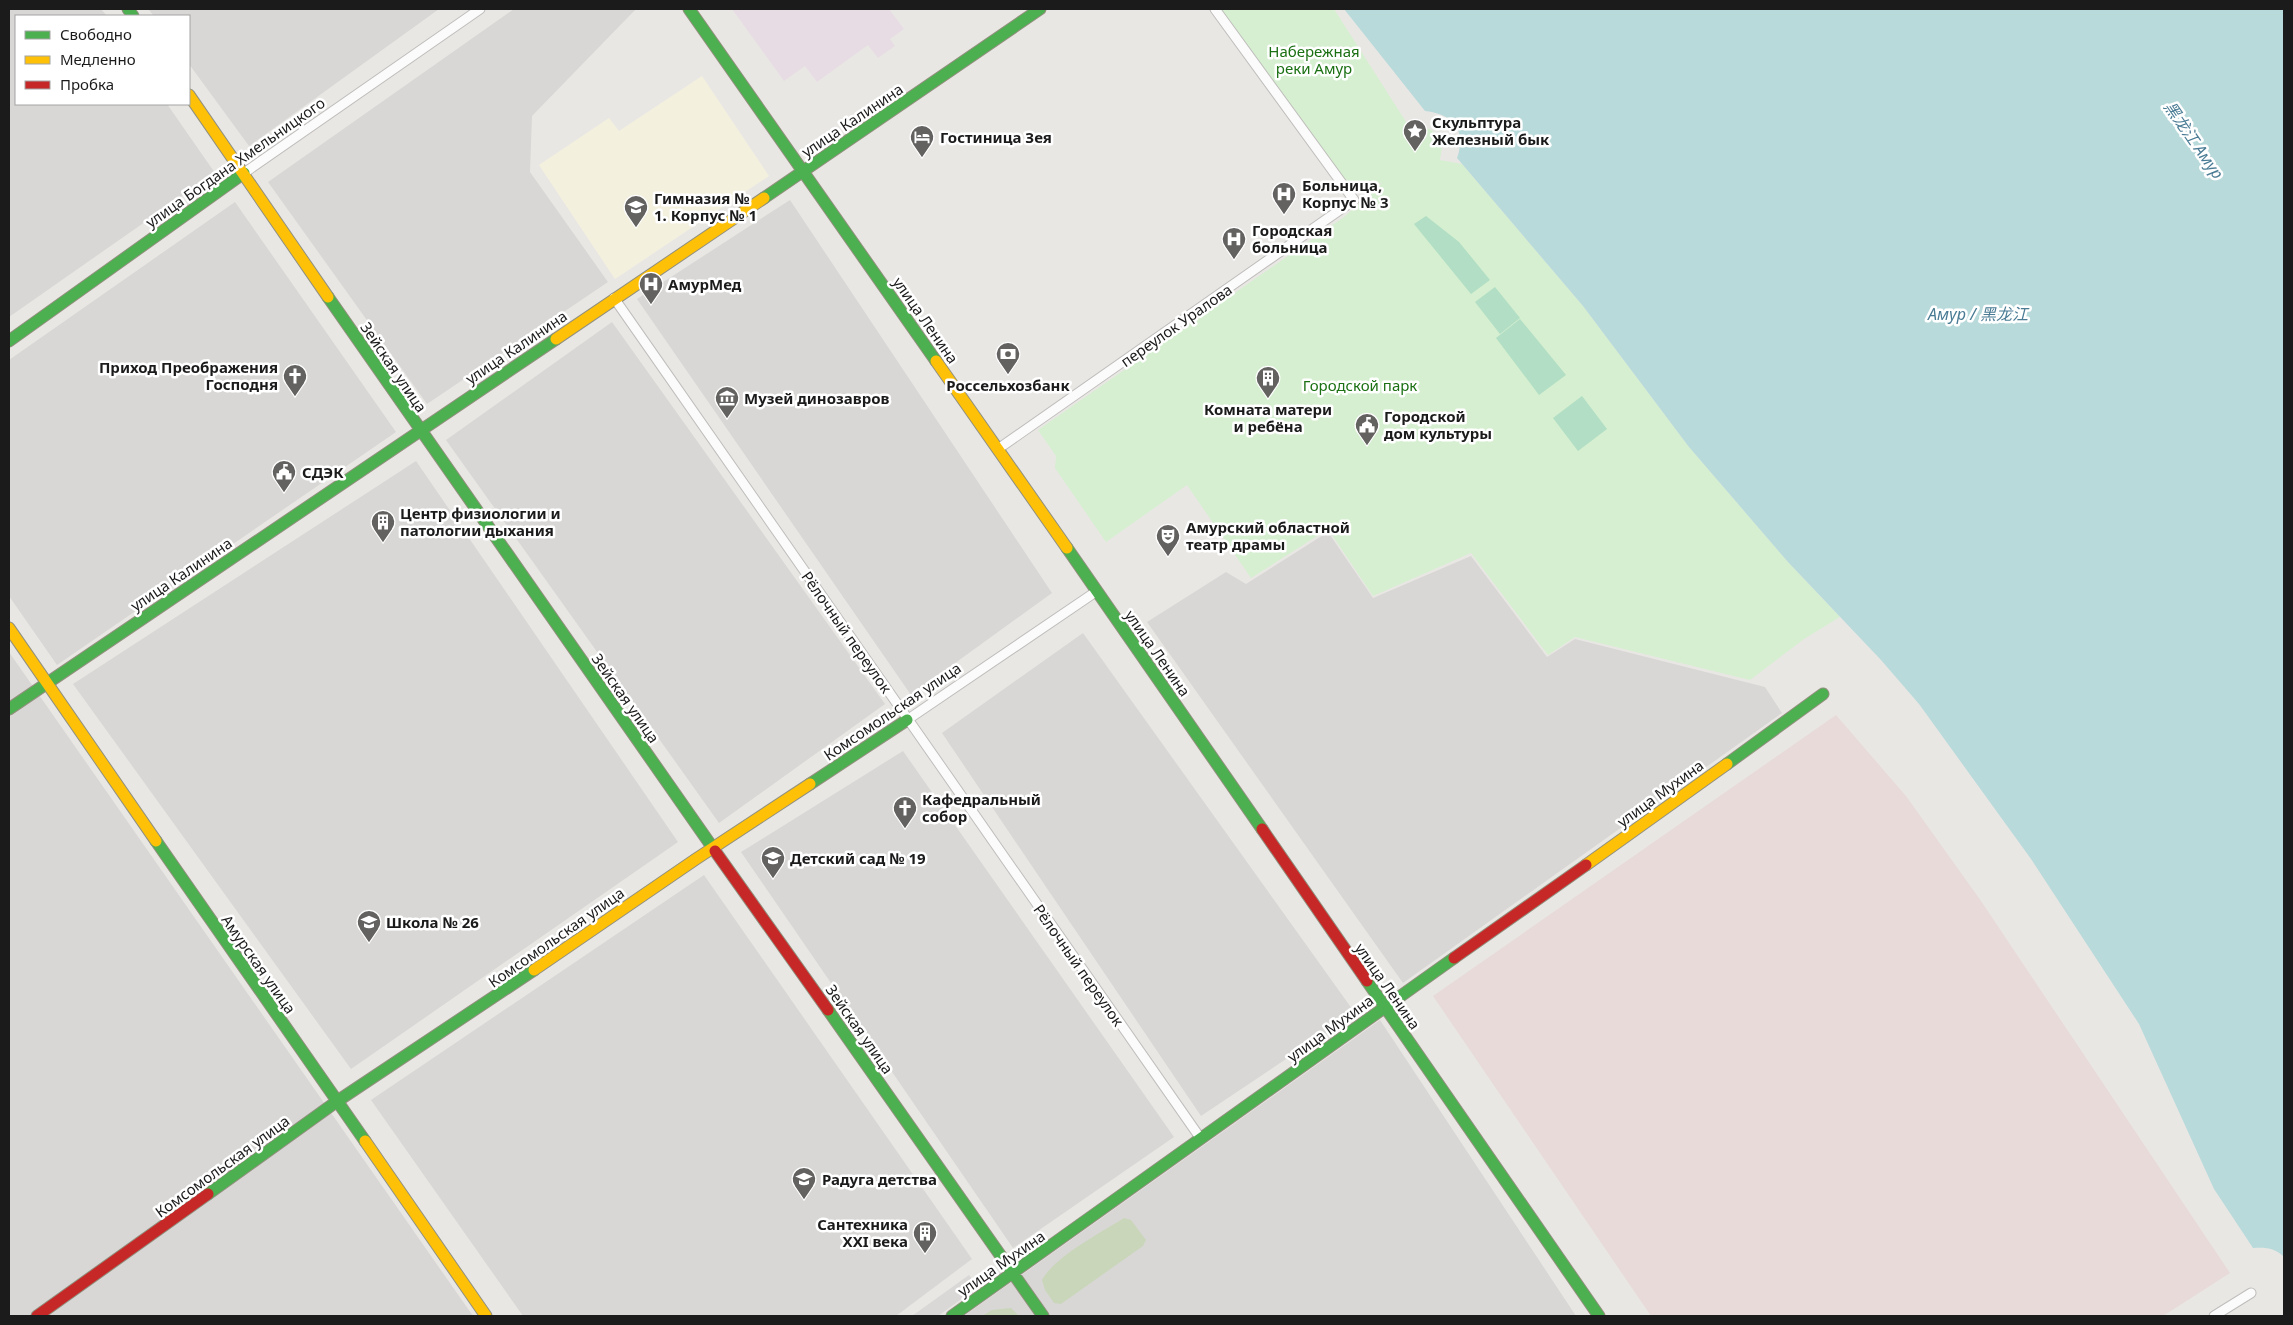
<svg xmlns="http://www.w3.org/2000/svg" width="2293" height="1325" font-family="'Noto Sans','Noto Sans SC',sans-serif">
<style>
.residential{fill:#d8d7d5}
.industrial{fill:#e7dce4}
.education{fill:#f3f0de}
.military{fill:#e7dad8}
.forest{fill:#c9d6ba}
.park{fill:#d5efd0}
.pitch{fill:#b1dec4}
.parking{fill:#d9d8d7}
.water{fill:#b9dadb}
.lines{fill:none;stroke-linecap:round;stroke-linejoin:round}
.street-casing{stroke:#bfbebc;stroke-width:11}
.fast-casing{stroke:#92907e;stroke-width:13}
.slow-casing{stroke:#92907e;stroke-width:13}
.jam-casing{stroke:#92907e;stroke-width:13}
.street{stroke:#fcfbfb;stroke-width:9}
.fast{stroke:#4caf50;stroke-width:11}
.slow{stroke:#ffc107;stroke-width:11}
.jam{stroke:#c62828;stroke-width:11}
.labels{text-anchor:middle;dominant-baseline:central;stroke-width:5;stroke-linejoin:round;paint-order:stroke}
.park-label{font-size:15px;fill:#1a7012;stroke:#fff}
.street-label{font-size:15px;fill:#1b1b1b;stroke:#fff}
.poi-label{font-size:15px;font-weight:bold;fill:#1b1b1b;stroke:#fff;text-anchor:start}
.water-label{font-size:16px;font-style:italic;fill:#497b94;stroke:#fff}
</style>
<rect width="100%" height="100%" fill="#e9e7e4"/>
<path class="residential" d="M9 9H101L107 16H16V104H167L215 173 9 317Z
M148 9H439L249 146 189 64V16H154Z
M514 9H636L532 116 530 172 608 282 427 404 268 182Z
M790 200 1052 593 911 695 637 299Z
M235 202 396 432 57 665 9 596V360Z
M612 322 885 704 719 823 446 440Z
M416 461 678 842 351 1069 73 684Z
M1328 532 1373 598 1471 556 1547 657 1575 639 1765 687 1782 713 1403 983 1147 622 1226 572 1246 584Z
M1083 633 1355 1013 1201 1116 942 733Z
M9 652 473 1316H9Z
M903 751 1174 1137 1013 1248 741 852Z
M704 875 972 1259 896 1316H523L371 1100Z
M1380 1020 1576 1316H964Z"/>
<path class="industrial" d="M732 9H889L904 29 890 39 895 46 878 58 868 45 817 82 805 66 784 81Z"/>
<path class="education" d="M702 76 769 176 615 279 539 165 609 118 619 131Z"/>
<path class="military" d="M1836 715 1906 796 1981 901 2230 1273 2163 1316H1651L1433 996Z"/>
<path class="forest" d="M1124 1218 1131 1220 1146 1240 1143 1246 1061 1304 1054 1303 1045 1290 1042 1280C1054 1257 1102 1232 1124 1218Z
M1011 1308 1019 1316H982L992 1310Z"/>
<path class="park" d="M1221 9H1334L1410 128 1430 129 1443 140 1440 160 1462 164 1583 306 1689 447 1788 562 1840 617 1804 639 1750 680 1575 637 1548 655 1471 553 1373 596 1328 529 1251 578 1187 485 1106 542 1055 468 1056 456 1038 430 1344 217 1382 183 1352 189Z"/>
<path class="pitch" d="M1426 216 1459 242 1490 280 1471 294 1414 224Z
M1495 287 1520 318 1500 334 1475 302Z
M1520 319 1566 375 1539 395 1496 338Z
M1582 396 1607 429 1578 451 1553 418Z"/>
<path class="parking" d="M969 1275 978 1287 938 1316H912Z"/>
<path class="water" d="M1344 9H2284V1257C2275 1248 2266 1247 2253 1248L2214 1189 2139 1024 2031 859 1919 704 1881 660 1788 562 1689 447 1583 306 1457 158C1467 130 1453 114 1425 111Z"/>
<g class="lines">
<g class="street-casing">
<path id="street" d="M244 173 480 9
M614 298 1201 1139
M998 449 1354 200 1215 9
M907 720 1097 591
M2214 1316 2251 1293"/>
</g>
<g class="fast-casing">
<path id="fast" d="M128 9 133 16
M689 9 936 361
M764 198 1040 9
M328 297 715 851
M9 341 244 173
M1067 548 1262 829
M9 709 556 339
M1727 764 1823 694
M810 784 907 720
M156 841 365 1141
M1367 981 1599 1316
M828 1010 1043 1316
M208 1194 336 1102 534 970
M952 1316 1454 958"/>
</g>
<g class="slow-casing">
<path id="slow" d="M189 95 328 297
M556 339 764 198
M936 361 1067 548
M9 628 156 841
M1586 865 1727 764
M534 970 696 859 810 784
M365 1141 486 1316"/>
</g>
<g class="jam-casing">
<path id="jam" d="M1262 829 1367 981
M715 851 828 1010
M1454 958 1586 865
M37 1316 208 1194"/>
</g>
<use href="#street" class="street"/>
<use href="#fast" class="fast"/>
<use href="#slow" class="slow"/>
<use href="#jam" class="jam"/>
</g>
<defs>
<g id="sight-pin" transform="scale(1.25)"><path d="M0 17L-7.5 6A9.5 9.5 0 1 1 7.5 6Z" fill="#636261" stroke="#fff"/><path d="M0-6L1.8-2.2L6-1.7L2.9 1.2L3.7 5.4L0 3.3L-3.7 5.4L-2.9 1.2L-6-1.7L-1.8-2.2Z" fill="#fff"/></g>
<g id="hotel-pin" transform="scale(1.25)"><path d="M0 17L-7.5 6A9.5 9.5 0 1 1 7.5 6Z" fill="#636261" stroke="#fff"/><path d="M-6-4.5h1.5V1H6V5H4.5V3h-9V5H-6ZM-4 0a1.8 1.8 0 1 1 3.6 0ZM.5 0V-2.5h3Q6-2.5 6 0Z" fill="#fff"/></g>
<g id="hospital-pin" transform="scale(1.25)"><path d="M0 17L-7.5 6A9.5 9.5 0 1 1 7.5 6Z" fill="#636261" stroke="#fff"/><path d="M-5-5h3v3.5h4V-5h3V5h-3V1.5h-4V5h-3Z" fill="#fff"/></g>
<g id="school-pin" transform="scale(1.25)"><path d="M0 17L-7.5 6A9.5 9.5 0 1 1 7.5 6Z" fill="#636261" stroke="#fff"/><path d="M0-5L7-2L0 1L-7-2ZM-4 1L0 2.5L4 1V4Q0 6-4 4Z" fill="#fff"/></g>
<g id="bank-pin" transform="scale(1.25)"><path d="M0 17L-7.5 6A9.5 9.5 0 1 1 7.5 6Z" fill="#636261" stroke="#fff"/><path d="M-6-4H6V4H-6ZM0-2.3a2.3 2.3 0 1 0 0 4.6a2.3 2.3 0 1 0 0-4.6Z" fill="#fff"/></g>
<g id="church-pin" transform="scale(1.25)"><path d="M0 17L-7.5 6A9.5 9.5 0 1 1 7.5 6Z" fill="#636261" stroke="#fff"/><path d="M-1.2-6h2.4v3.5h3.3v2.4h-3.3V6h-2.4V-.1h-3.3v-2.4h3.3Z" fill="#fff"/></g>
<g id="building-pin" transform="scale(1.25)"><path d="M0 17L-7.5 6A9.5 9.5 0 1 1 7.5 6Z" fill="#636261" stroke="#fff"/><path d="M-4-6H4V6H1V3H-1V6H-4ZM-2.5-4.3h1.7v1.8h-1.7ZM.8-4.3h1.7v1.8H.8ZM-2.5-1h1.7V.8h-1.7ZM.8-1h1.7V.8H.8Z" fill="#fff"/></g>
<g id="museum-pin" transform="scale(1.25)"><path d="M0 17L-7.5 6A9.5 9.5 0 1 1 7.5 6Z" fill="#636261" stroke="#fff"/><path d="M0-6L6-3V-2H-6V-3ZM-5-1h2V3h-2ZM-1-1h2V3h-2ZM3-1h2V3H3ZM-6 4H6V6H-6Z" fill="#fff"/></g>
<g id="civic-pin" transform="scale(1.25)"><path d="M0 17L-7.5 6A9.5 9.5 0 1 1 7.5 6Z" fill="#636261" stroke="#fff"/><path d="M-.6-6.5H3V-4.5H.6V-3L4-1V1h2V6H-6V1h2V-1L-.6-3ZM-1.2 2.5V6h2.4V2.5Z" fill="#fff"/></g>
<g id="theatre-pin" transform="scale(1.25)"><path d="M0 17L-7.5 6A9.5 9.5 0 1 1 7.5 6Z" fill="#636261" stroke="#fff"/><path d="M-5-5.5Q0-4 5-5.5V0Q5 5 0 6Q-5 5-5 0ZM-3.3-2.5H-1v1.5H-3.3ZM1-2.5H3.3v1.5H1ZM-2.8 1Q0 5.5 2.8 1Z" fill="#fff"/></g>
</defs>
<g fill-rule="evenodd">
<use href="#sight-pin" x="1415" y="131"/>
<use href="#hotel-pin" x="922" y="137"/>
<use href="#hospital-pin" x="1284" y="194"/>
<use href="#school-pin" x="636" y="207"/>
<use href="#hospital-pin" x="1234" y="239"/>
<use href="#hospital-pin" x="651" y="284"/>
<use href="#bank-pin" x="1008" y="354"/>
<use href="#church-pin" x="295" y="376"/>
<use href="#building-pin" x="1268" y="378"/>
<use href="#museum-pin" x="727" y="398"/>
<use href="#civic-pin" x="1367" y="425"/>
<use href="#civic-pin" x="284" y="472"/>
<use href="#building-pin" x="383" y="522"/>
<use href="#theatre-pin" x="1168" y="536"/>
<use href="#church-pin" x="905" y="808"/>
<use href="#school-pin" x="773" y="858"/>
<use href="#school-pin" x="369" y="922"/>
<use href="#school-pin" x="804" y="1179"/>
<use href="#building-pin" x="925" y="1233"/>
</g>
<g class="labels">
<g class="park-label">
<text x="1314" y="51">Набережная<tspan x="1314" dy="17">реки Амур</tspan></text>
<text x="1360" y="385">Городской парк</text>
</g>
<g class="street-label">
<text transform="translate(852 120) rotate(-34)">улица Калинина</text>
<text transform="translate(235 162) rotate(-35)">улица Богдана Хмельницкого</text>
<text transform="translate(926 320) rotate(55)">улица Ленина</text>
<text transform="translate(1176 325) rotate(-35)">переулок Уралова</text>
<text transform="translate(516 347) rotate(-34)">улица Калинина</text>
<text transform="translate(394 367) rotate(56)">Зейская улица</text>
<text transform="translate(181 574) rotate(-34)">улица Калинина</text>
<text transform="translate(847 632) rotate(55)">Рёлочный переулок</text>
<text transform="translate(1158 653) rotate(55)">улица Ленина</text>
<text transform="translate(626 698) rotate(55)">Зейская улица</text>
<text transform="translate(892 711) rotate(-34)">Комсомольская улица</text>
<text transform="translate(1660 793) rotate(-36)">улица Мухина</text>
<text transform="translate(556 937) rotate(-35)">Комсомольская улица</text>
<text transform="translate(259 964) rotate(55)">Амурская улица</text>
<text transform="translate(1079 965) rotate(55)">Рёлочный переулок</text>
<text transform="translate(1388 986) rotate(55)">улица Ленина</text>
<text transform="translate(1330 1028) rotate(-36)">улица Мухина</text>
<text transform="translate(860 1029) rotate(55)">Зейская улица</text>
<text transform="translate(222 1166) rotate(-36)">Комсомольская улица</text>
<text transform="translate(1001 1263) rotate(-35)">улица Мухина</text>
</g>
<g class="poi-label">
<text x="1432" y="122">Скульптура<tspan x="1432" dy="17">Железный бык</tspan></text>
<text x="940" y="137">Гостиница Зея</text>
<text x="1302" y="185">Больница,<tspan x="1302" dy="17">Корпус № 3</tspan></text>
<text x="654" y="198">Гимназия №<tspan x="654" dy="17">1. Корпус № 1</tspan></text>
<text x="1252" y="230">Городская<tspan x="1252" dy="17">больница</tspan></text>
<text x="668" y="284">АмурМед</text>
<text x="278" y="367" text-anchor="end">Приход Преображения<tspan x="278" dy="17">Господня</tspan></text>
<text x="1008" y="385" text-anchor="middle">Россельхозбанк</text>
<text x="744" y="398">Музей динозавров</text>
<text x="1268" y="409" text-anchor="middle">Комната матери<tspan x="1268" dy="17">и ребёна</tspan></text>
<text x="1384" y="416">Городской<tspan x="1384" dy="17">дом культуры</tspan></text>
<text x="302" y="472">СДЭК</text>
<text x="400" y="513">Центр физиологии и<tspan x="400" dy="17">патологии дыхания</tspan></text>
<text x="1186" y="527">Амурский областной<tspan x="1186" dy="17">театр драмы</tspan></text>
<text x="922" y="799">Кафедральный<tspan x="922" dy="17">собор</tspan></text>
<text x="790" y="858">Детский сад № 19</text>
<text x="386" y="922">Школа № 26</text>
<text x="822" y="1179">Радуга детства</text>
<text x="908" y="1224" text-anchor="end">Сантехника<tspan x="908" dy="17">XXI века</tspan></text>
</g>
<g class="water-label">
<text transform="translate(2194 140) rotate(55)">黑龙江 Амур</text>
<text x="1978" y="314">Амур / 黑龙江</text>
</g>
</g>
<rect width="2293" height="1325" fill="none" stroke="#1b1b1b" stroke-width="20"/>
<rect x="15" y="15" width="175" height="90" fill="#ffffff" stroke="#a4a4a4"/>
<rect x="25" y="31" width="25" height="8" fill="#4caf50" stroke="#a4a4a4"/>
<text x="60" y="40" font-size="15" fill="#1b1b1b">Свободно</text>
<rect x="25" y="56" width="25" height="8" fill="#ffc107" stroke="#a4a4a4"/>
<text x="60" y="65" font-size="15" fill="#1b1b1b">Медленно</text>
<rect x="25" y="81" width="25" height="8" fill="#c62828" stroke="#a4a4a4"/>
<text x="60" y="90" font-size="15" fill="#1b1b1b">Пробка</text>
</svg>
